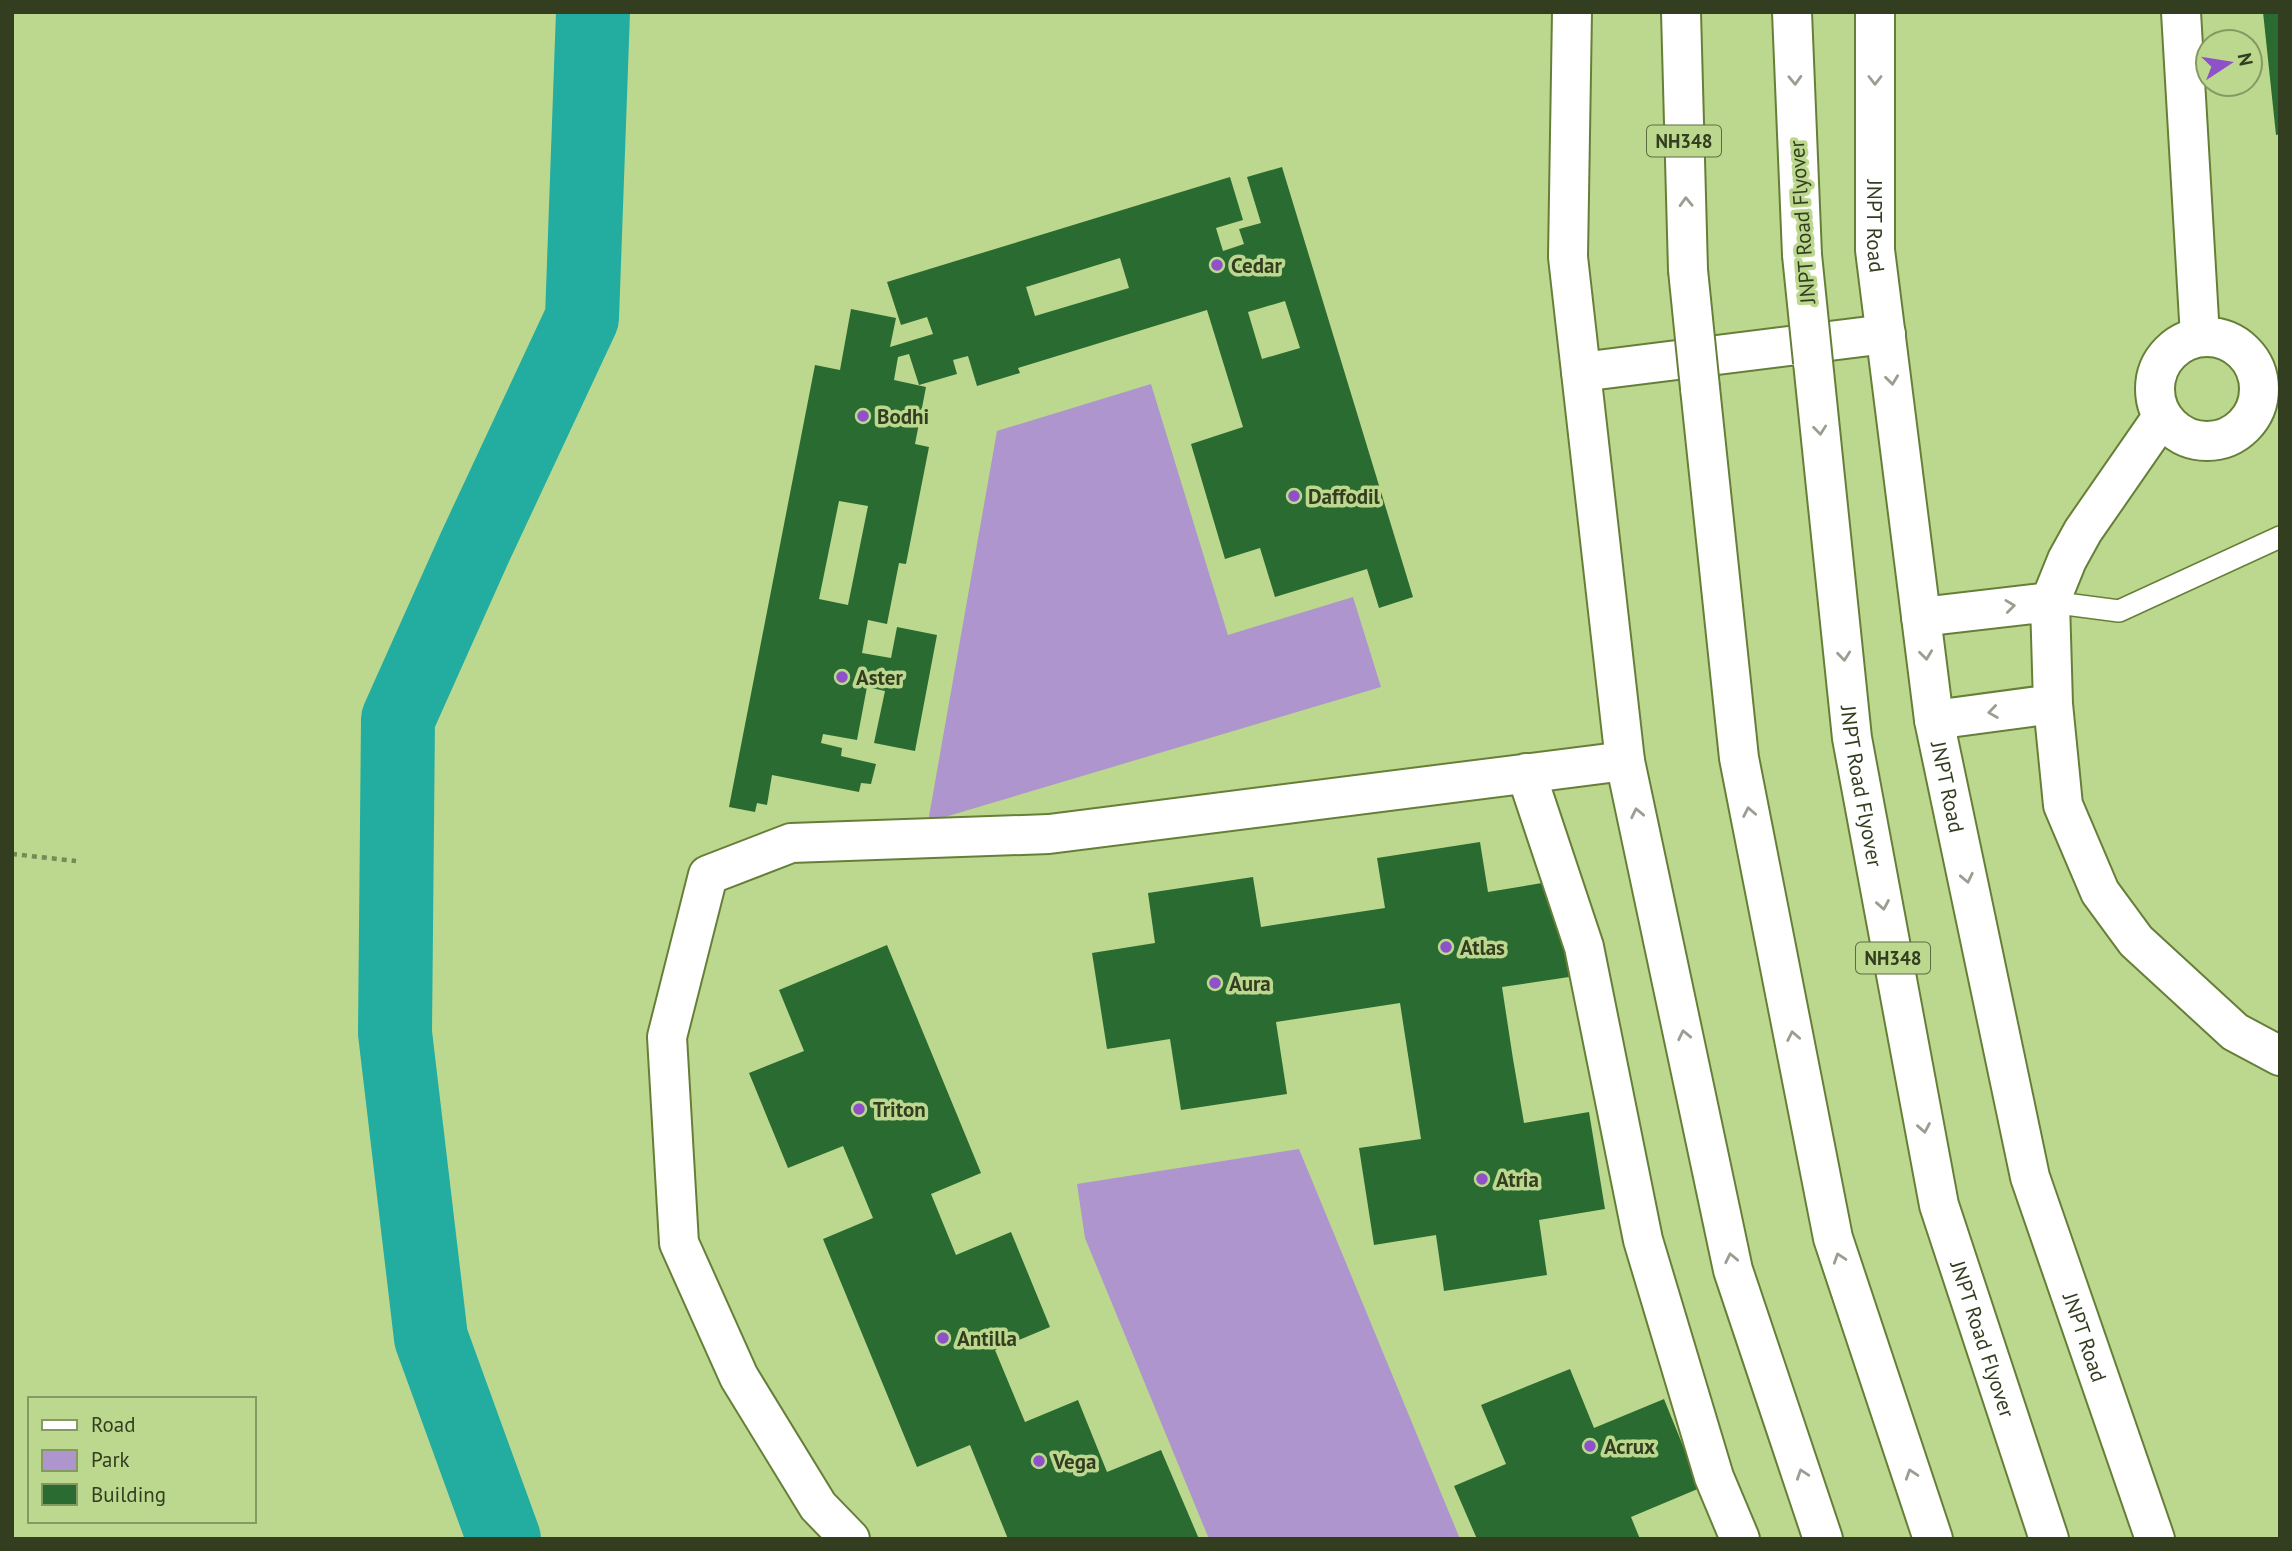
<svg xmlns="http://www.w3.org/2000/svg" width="2292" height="1551" font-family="'PT Sans',sans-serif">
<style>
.green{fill:#af95cd}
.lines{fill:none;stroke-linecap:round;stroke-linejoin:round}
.river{stroke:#23aca0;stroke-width:74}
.building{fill:#2a6b31;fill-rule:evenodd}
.lane-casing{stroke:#667f38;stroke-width:24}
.street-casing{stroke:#667f38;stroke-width:42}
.secondary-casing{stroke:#667f38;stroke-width:42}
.highway-casing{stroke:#667f38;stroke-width:42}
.path{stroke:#768956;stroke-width:4.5;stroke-dasharray:5 5;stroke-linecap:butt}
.lane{stroke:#fff;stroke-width:21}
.street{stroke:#fff;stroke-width:38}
.secondary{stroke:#fff;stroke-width:38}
.highway{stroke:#fff;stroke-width:38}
.highway-bridge-casing{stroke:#667f38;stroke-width:42;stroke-linecap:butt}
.highway-bridge{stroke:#fff;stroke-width:38}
.oneway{stroke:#999e90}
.poi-dot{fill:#8f51c7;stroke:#bcd88e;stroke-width:2.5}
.labels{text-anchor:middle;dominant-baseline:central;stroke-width:7;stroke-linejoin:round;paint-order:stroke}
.shield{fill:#bcd88e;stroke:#5c6c41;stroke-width:2}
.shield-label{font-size:19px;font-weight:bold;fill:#333e20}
.street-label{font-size:21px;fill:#333e20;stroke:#bcd88e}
.poi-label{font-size:21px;font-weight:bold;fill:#333e20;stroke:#bcd88e;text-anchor:start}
</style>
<rect width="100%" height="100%" fill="#bcd88e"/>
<path class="green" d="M1151 384 1228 635 1353 597 1381 687 928 822 997 431Z
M1299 1149 1460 1539H1209L1085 1238 1077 1184Z"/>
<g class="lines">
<path class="river" d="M504 1539 431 1338 395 1033 398 719 475 547 582 318 593 12"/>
</g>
<path class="building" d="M2263 12H2280V134L2276 135Z
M1282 167 1413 597 1379 608 1367 569 1275 597 1260 548 1225 559 1191 444 1243 427 1207 310 1018 368 1020 373 977 386 968 356 953 360 957 374 919 385 909 354 898 357 894 380 926 387 915 444 929 447 906 564 899 563 887 624 868 620 862 653 891 658 897 627 937 635 915 751 874 743 885 691 867 687 857 740 823 734 821 743 842 748 841 756 876 764 871 784 861 783 859 792 772 775 767 805 757 803 755 812 729 807 815 365 840 370 851 309 896 318 890 347 933 334 927 317 901 325 887 282 1230 177 1243 220 1216 228 1223 251 1244 244 1239 229 1261 223 1247 177ZM1120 258 1129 288 1035 316 1026 287ZM1285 301 1300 348 1262 359 1248 312ZM839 501 868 506 848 605 819 599Z
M1480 842 1488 892 1554 881 1569 977 1502 987 1513 1059 1524 1123 1589 1112 1605 1209 1539 1220 1547 1275 1444 1291 1436 1235 1374 1245 1359 1148 1421 1139 1400 1003 1276 1022 1287 1094 1181 1110 1170 1039 1107 1049 1092 953 1155 943 1148 893 1253 877 1261 927 1385 908 1377 858Z
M887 945 981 1173 931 1194 956 1255 1011 1232 1050 1327 995 1350 1025 1422 1078 1400 1107 1472 1161 1450 1199 1539H1008L970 1445 917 1467 823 1239 873 1218 843 1146 788 1168 749 1073 804 1051 779 990Z
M1570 1369 1594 1428 1664 1399 1700 1488 1631 1517 1640 1539H1477L1454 1486 1506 1464 1481 1405Z"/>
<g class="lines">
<g class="lane-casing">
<path id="lane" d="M2050 602 2119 611 2280 537"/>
</g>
<g class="street-casing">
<path id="street" d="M2181 12 2200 337
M2155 389a52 52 0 1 1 104 0a52 52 0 1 1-104 0Z
M2162 417 2083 531 2067 560 2050 602 2053 704 2063 805 2100 892 2136 941 2235 1032 2280 1056
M1921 617 2050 602
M1934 720 2053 704
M1526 773 1584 947 1643 1240 1714 1477 1740 1539
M850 1539 818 1506 739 1377 679 1243 667 1037 708 875 791 843 1049 834 1625 761"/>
</g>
<g class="secondary-casing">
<g id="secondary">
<path d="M1572 12 1568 257 1625 761 1733 1270 1823 1539"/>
<path id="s1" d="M1875 12V250L1934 720 2030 1177 2155 1539"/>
</g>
</g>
<g class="highway-casing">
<g id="highway">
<path d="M1681 12 1688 270"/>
<path d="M1792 12 1802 255"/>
<path id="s2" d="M1813 362 1852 738 1939 1205 2049 1539"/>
<path d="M1581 372 1886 334"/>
<path d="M1700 388 1739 758 1833 1238 1933 1539"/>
</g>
</g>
<path class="path" d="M12 854 76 861"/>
<use href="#lane" class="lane"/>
<use href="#street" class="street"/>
<use href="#secondary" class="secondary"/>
<use href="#highway" class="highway"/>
<g class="highway-bridge-casing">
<path id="highway-bridge" d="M1802 255 1813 362
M1688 270 1700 388"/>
</g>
<use href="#highway-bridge" class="highway-bridge"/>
</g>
<defs><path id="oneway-chevron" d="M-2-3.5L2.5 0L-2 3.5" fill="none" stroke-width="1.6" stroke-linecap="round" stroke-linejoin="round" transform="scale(1.75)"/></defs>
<g class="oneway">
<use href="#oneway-chevron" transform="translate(1795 80) rotate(88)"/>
<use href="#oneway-chevron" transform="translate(1875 80) rotate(90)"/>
<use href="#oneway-chevron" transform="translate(1686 202) rotate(-92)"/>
<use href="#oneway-chevron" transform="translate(1892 380) rotate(83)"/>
<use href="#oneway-chevron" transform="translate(1820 430) rotate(84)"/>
<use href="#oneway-chevron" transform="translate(2010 606) rotate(-7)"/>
<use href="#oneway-chevron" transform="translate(1926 655) rotate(83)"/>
<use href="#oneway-chevron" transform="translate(1844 656) rotate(84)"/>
<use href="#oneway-chevron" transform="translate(1993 712) rotate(172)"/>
<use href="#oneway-chevron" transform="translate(1749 812) rotate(-101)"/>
<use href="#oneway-chevron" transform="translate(1637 813) rotate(-102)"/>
<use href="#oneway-chevron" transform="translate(1967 878) rotate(78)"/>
<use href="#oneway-chevron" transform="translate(1883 905) rotate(80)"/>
<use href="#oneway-chevron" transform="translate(1684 1035) rotate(-102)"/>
<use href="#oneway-chevron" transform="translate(1793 1036) rotate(-101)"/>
<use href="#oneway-chevron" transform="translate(1924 1128) rotate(80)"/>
<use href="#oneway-chevron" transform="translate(1731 1258) rotate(-102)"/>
<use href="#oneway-chevron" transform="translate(1839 1258) rotate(-108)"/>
<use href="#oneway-chevron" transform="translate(1802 1474) rotate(-109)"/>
<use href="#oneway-chevron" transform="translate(1911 1474) rotate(-108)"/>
</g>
<g class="poi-dot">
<circle cx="1217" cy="265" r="7"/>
<circle cx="863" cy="416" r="7"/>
<circle cx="1294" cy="496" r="7"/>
<circle cx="842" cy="677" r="7"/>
<circle cx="1446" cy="947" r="7"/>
<circle cx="1215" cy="983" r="7"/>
<circle cx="859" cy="1109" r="7"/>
<circle cx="1482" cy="1179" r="7"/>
<circle cx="943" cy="1338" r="7"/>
<circle cx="1590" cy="1446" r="7"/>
<circle cx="1039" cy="1461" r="7"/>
</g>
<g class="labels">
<g class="shield">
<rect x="1647" y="125.5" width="74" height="31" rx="5"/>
<rect x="1856" y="942.5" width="74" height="31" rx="5"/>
</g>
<g class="shield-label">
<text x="1684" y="141">NH348</text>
<text x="1893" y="958">NH348</text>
</g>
<g class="street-label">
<text transform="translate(1802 222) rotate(-94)">JNPT Road Flyover</text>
<text stroke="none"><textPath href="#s1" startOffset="214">JNPT Road</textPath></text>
<text stroke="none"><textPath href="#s2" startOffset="427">JNPT Road Flyover</textPath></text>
<text stroke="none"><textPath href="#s1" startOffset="780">JNPT Road</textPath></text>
<text stroke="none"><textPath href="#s1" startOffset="1348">JNPT Road</textPath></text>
<text stroke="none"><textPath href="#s2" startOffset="994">JNPT Road Flyover</textPath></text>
</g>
<g class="poi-label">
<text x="1231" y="265">Cedar</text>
<text x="877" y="416">Bodhi</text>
<text x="1308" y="496">Daffodil</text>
<text x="856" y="677">Aster</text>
<text x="1460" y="947">Atlas</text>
<text x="1229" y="983">Aura</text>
<text x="873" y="1109">Triton</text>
<text x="1496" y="1179">Atria</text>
<text x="957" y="1338">Antilla</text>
<text x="1604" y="1446">Acrux</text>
<text x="1053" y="1461">Vega</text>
</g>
</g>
<rect width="2292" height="1551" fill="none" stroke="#333e20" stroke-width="28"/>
<rect x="28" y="1397" width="228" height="126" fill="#bcd88e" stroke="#859a62" stroke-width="2"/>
<rect x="42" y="1420" width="35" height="10" fill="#ffffff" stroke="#859a62" stroke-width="2"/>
<text x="91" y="1432" font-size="21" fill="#333e20">Road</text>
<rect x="42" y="1450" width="35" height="21" fill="#af95cd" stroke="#859a62" stroke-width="2"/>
<text x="91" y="1467" font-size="21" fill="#333e20">Park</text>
<rect x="42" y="1484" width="35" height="21" fill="#2a6b31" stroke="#859a62" stroke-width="2"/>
<text x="91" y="1502" font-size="21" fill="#333e20">Building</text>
<g transform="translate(2229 63) rotate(78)"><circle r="33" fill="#bcd88e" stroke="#859a62" stroke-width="2"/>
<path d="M0-5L12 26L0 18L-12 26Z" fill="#8f51c7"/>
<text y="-10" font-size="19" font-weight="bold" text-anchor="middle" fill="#333e20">N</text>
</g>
</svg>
